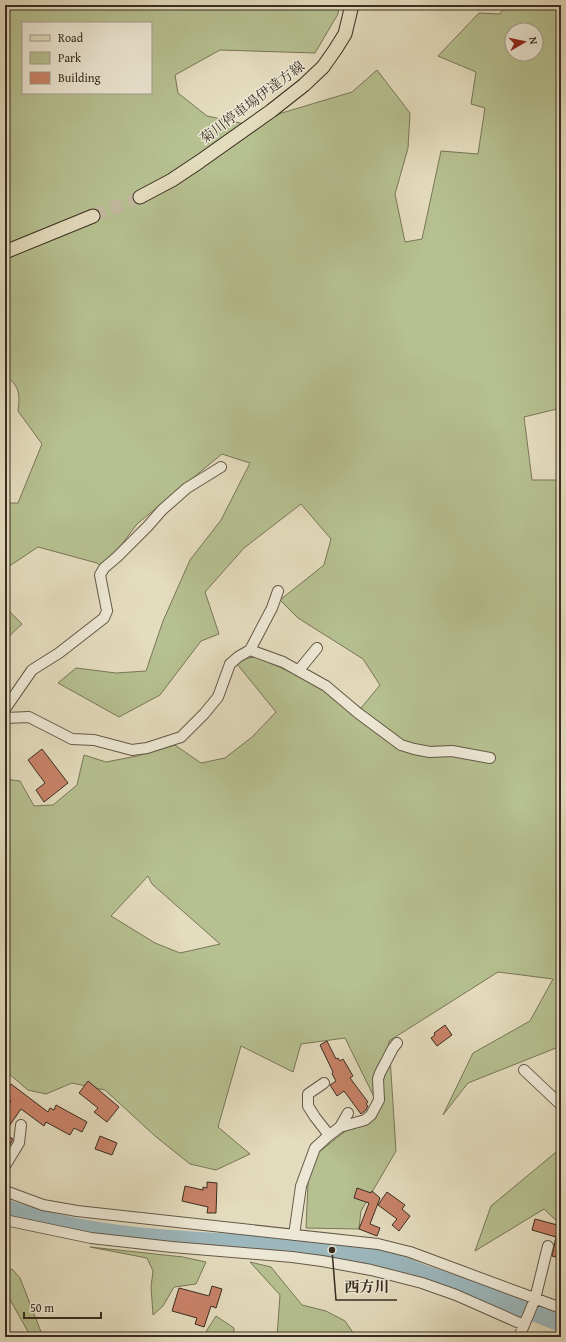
<svg xmlns="http://www.w3.org/2000/svg" width="566" height="1342" font-family="'Gentium Book Plus','Noto Serif JP',serif">
<style>
.green{fill:#b6c090;stroke:#787658;fill-rule:evenodd}
.lines{fill:none;stroke-linecap:round;stroke-linejoin:round}
.river{stroke:#9cb8bd;stroke-width:18}
.building{fill:#c98369;stroke:#392d21}
.major-tunnel{stroke:#c2b99f;stroke-width:13;stroke-dasharray:13 6;stroke-linecap:butt}
.minor-casing{stroke:#645948;stroke-width:12}
.major-casing{stroke:#392d21;stroke-width:15}
.minor{stroke:#ede8d5;stroke-width:10}
.major{stroke:#e4dcbe;stroke-width:13}
.labels{text-anchor:middle;dominant-baseline:central;stroke-width:3;stroke-linejoin:round;paint-order:stroke}
.street-label{font-size:14px;fill:#392d21;stroke:#ede8d5}
.leader{fill:none;stroke:#392d21;stroke-width:1.5}
.callout-dot{fill:#392d21;stroke:#ede8d5;stroke-width:1.5}
.callout-label{font-size:15px;text-anchor:middle;font-weight:bold;fill:#392d21;stroke:#ede8d5;stroke-width:3;stroke-linejoin:round;paint-order:stroke}
</style>
<rect width="100%" height="100%" fill="#e4dcbe"/>
<filter id="stains"><feTurbulence type="fractalNoise" baseFrequency=".005" numOctaves="4"/><feColorMatrix values="0 0 0 0 .2 0 0 0 0 .09 0 0 0 0 .02 0 0 0 .5 -.17"/></filter>
<radialGradient id="worn" r=".72"><stop offset=".6" stop-color="#630" stop-opacity="0"/><stop offset="1" stop-color="#630" stop-opacity=".3"/></radialGradient>
<path class="green" d="M5 5H339L338 14 315 53 220 50 175 75 178 93 207 116 245 124 352 92 377 70 410 113 408 148 395 194 405 242 422 239 441 151 478 154 485 108 471 104 476 72 438 56 479 13 500 14 505 5H561V408L524 417 532 480H561V1046L468 1083 443 1115 473 1053 530 1021 553 979 498 972 389 1041 396 1151 361 1211 359 1229 306 1228 309 1160 378 1105 345 1038 301 1044 293 1072 241 1046 218 1127 250 1154 216 1170 190 1164 155 1136 105 1090 72 1083 46 1094 28 1090 8 1073 5 1075V779L20 781 34 806 53 805 77 785 84 755 106 762 137 756 175 745 201 763 225 758 252 737 276 712 237 664 242 659 256 657 291 672 361 708 380 685 363 659 298 618 280 600 324 565 331 539 301 504 244 548 205 592 219 634 201 641 160 695 119 717 58 683 76 668 116 673 146 671 163 621 190 560 221 520 250 463 222 454 137 524 104 568 97 563 38 547 5 569V503H18L42 444 18 411C20 395 20 385 5 376ZM23 23H151V93H23ZM512 30H536V54H512ZM148 876 152 884 220 944 180 953 155 943 111 916Z
M5 607 22 624 5 640Z
M561 1148V1225L544 1209 475 1251 491 1206Z
M90 1247 183 1257 206 1262 196 1284 174 1287 163 1306 153 1315 151 1287 153 1271 147 1258Z
M250 1262 271 1267 302 1305 326 1311 345 1321 356 1337H277L280 1295Z
M12 1269 20 1278 43 1337H31L8 1296H5V1274Z
M216 1316 234 1328V1337H204L207 1330Z"/>
<g class="lines">
<path class="river" d="M5 1208C125 1251 255 1235 379 1257 392 1259 410 1269 424 1274 470 1289 516 1305 561 1323"/>
</g>
<path class="building" d="M42 749 68 783 44 802 36 790 45 783 28 760Z
M445 1025 452 1035 437 1046 431 1038 435 1035 434 1033Z
M327 1041 336 1059 338 1058 340 1061 343 1059 353 1076 350 1078 368 1102 366 1104 368 1106 366 1110 361 1114 344 1091 337 1096 330 1085 336 1081 332 1074 333 1072 320 1045Z
M88 1081 119 1107 107 1122 94 1112 98 1108 79 1093Z
M11 1084 48 1112 50 1108 54 1110 56 1105 87 1122 82 1132 74 1128 70 1135 46 1122 44 1126 21 1109 5 1132V1110L11 1101 5 1097V1091Z
M5 1134 13 1139 5 1154Z
M100 1136 117 1143 112 1155 95 1149Z
M207 1182 217 1183 216 1213H207L208 1207 182 1201 185 1186 203 1190V1187L207 1188Z
M357 1188 371 1193 372 1191 380 1198 370 1224 380 1228 377 1236 359 1229 369 1203 354 1198Z
M387 1192 405 1205 402 1209 410 1216 399 1231 392 1225 397 1219 378 1205Z
M535 1219 561 1226V1249L559 1258 552 1256 556 1237 532 1230Z
M212 1286 222 1289 216 1308 211 1306 204 1327 195 1324 197 1318 172 1311 179 1288 209 1296Z"/>
<g class="lines">
<path class="major-tunnel" d="M93 216 140 197"/>
<g class="minor-casing">
<path id="minor" d="M250 650 272 608 278 591
M299 670 317 648
M5 709 32 670 59 653 104 618 107 611 100 575 104 568 117 557 148 526 162 510 187 488 221 467
M5 718 29 717 72 739 94 740 132 750 147 748 181 737 204 714 218 697 230 664 238 657 250 650 283 662 326 686 358 713 401 745 414 749 430 752 452 751 490 758
M524 1070 561 1105
M324 1083 308 1094V1106L315 1117 329 1135
M340 1127 365 1120 371 1115 379 1100 378 1079 380 1073 393 1048 397 1043
M5 1166 19 1143 21 1125
M5 1191 43 1205 77 1211 378 1244 410 1252 561 1308
M5 1220 91 1238 172 1247 292 1257 322 1261 371 1270 422 1283 456 1295 524 1325
M294 1235 301 1186 315 1148 327 1137 340 1127 348 1113
M519 1337 535 1299 548 1246"/>
</g>
<g class="major-casing">
<path id="major" d="M140 197 172 180 199 162 271 111 304 85 323 67 335 50 345 34 352 5
M5 252 93 216"/>
</g>
<use href="#minor" class="minor"/>
<use href="#major" class="major"/>
</g>
<g class="labels">
<g class="street-label">
<text transform="translate(252 102) rotate(-37)">菊川停車場伊達方線</text>
</g>
</g>
<path class="leader" d="M332 1250L336 1300H397"/>
<circle class="callout-dot" cx="332" cy="1250" r="4"/>
<g class="callout-label">
<text x="367" y="1292">西方川</text>
</g>
<rect width="566" height="1342" fill="none" stroke="#e4dcbe" stroke-width="20"/>
<rect x="6" y="6" width="554" height="1330" fill="none" stroke="#392d21" stroke-width="2"/>
<rect x="10" y="10" width="546" height="1322" fill="none" stroke="#392d21"/>
<rect x="22" y="22" width="130" height="72" fill="#ede8d5" stroke="#a59d8d"/>
<rect x="30" y="35" width="20" height="6" fill="#e4dcbe" stroke="#a59d8d"/>
<text x="58" y="42" font-size="12" fill="#392d21">Road</text>
<rect x="30" y="52" width="20" height="12" fill="#b6c090" stroke="#a59d8d"/>
<text x="58" y="62" font-size="12" fill="#392d21">Park</text>
<rect x="30" y="72" width="20" height="12" fill="#c98369" stroke="#a59d8d"/>
<text x="58" y="82" font-size="12" fill="#392d21">Building</text>
<g transform="translate(524 42) rotate(81)"><circle r="19" fill="#ede8d5" stroke="#a59d8d"/>
<path d="M0-3L7 15L0 10L-7 15Z" fill="#8f2418"/>
<text y="-6" font-size="11" font-weight="bold" text-anchor="middle" fill="#392d21">N</text>
</g>
<path d="M24 1312v6h77v-6" fill="none" stroke="#392d21" stroke-width="2"/>
<text x="30" y="1312" font-size="12" fill="#392d21" stroke="#ede8d5" stroke-width="3" paint-order="stroke">50 m</text>
<rect width="100%" height="100%" filter="url(#stains)"/>
<rect width="100%" height="100%" fill="url(#worn)"/>
</svg>
